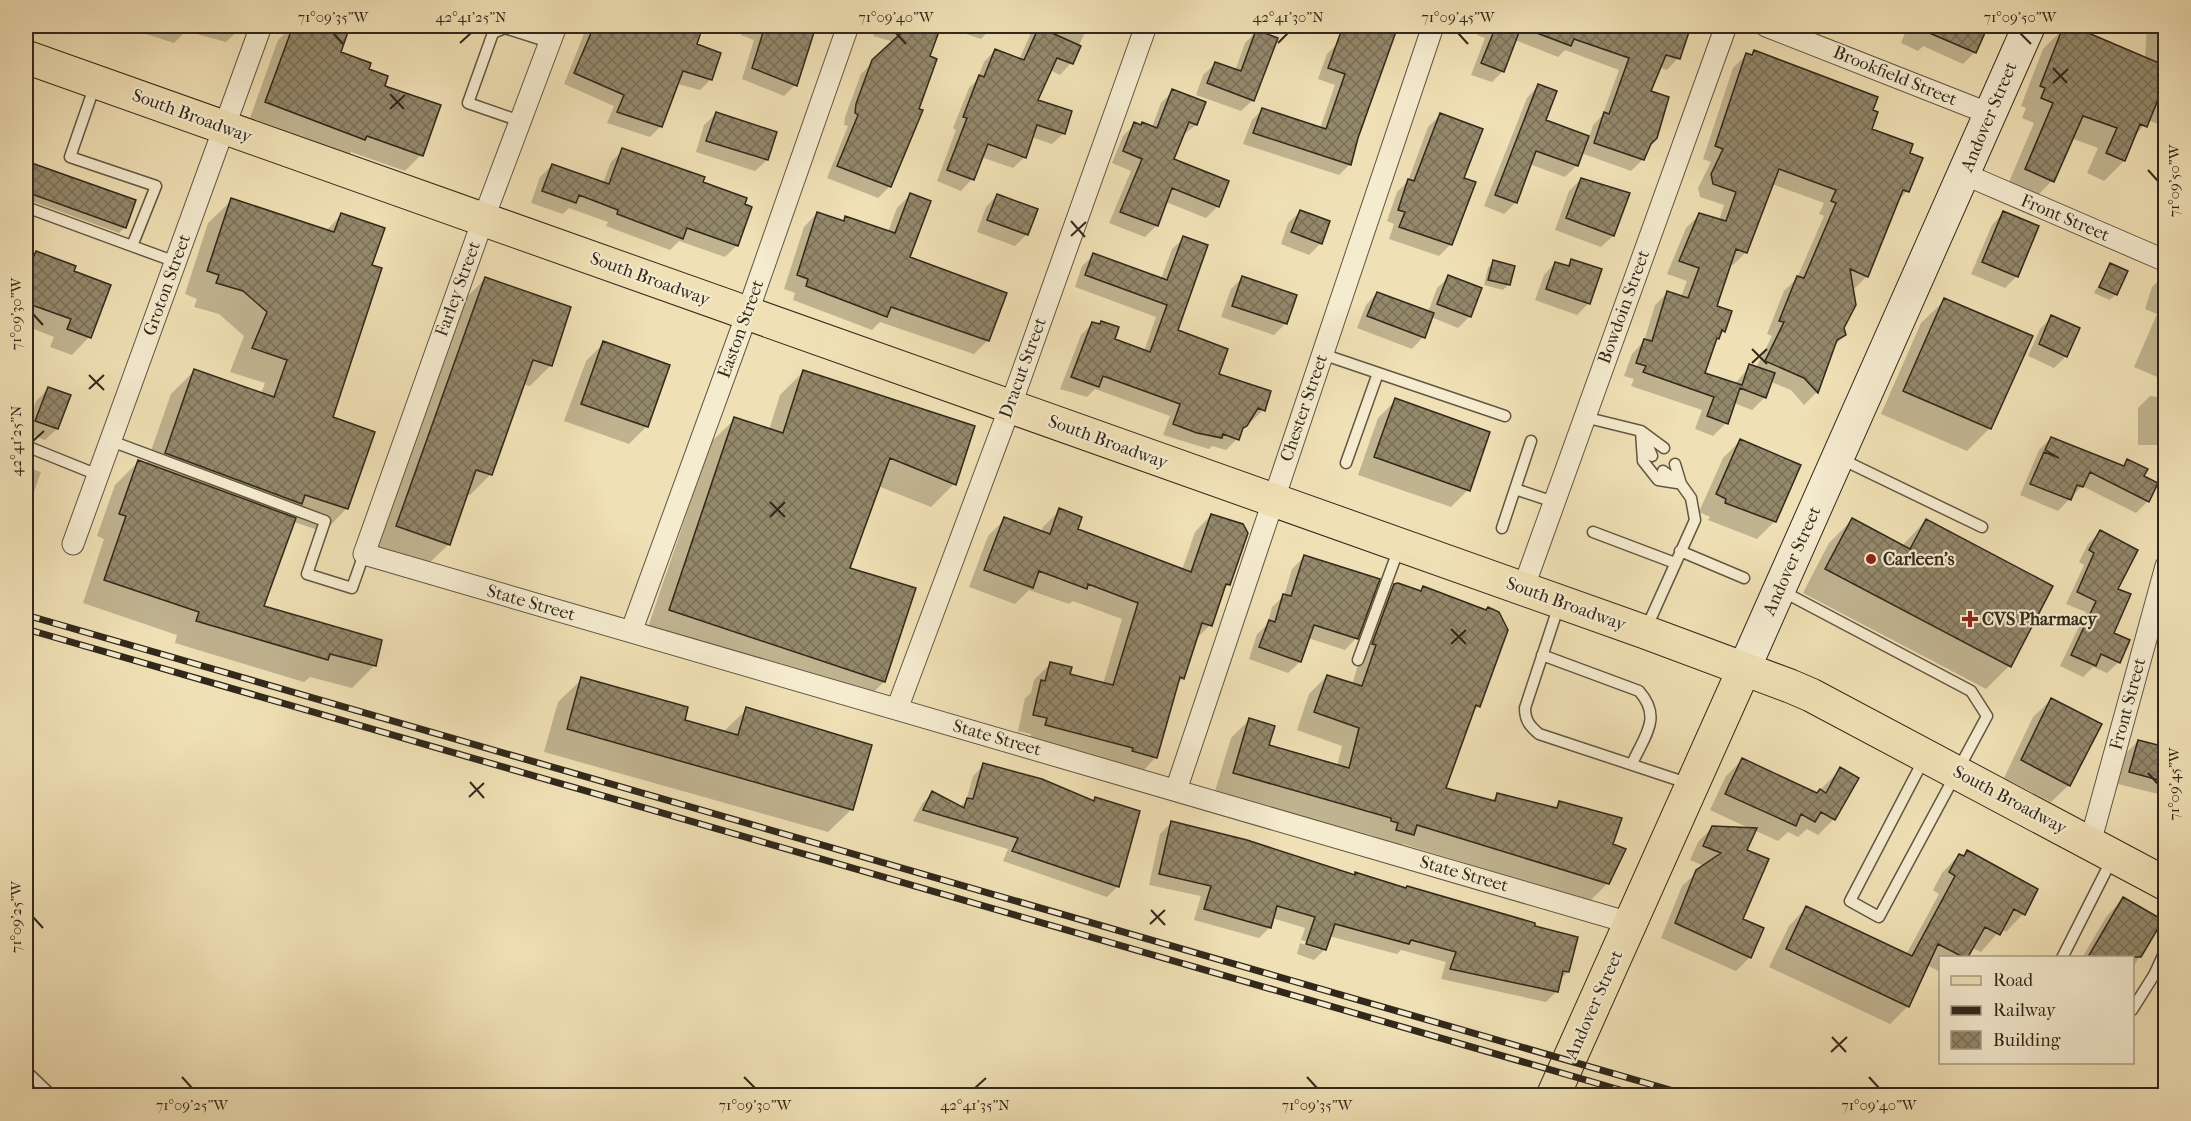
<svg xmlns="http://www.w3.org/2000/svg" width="2191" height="1121" font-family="'IM FELL French Canon',serif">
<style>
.shadow{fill:#0003;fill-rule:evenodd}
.building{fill:url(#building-cross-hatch);stroke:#31281b;stroke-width:1.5}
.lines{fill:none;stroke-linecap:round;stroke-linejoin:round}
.lane-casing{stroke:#615642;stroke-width:13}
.street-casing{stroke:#615642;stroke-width:23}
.secondary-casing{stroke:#31281b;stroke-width:34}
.primary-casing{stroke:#31281b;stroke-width:35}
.lane{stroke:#f5ebcf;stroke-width:10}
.street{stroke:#f5ebcf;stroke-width:21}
.secondary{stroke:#f5ebcf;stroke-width:32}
.primary{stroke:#f0e0b5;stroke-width:33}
.rail-casing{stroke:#31281b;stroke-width:7}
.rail{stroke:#f5ebcf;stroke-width:4.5;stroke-dasharray:14;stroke-linecap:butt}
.ticks{fill:none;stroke:#31281b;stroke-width:2}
.poi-dot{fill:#8f2418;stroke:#f5ebcf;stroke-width:2}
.labels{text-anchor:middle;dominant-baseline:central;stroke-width:4.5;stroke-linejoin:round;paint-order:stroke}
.street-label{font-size:18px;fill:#31281b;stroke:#f5ebcf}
.poi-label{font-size:18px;font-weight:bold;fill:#31281b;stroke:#f5ebcf;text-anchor:start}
.neatline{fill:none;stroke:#31281b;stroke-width:2}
.ticks-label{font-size:15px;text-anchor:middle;fill:#31281b}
</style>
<defs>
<pattern id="building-cross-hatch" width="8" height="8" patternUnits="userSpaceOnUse" patternTransform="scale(1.5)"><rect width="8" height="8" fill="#94886b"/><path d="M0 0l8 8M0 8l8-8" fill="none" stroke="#796f57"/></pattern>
</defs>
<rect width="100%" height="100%" fill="#f0e0b5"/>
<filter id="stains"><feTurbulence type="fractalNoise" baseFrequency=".00333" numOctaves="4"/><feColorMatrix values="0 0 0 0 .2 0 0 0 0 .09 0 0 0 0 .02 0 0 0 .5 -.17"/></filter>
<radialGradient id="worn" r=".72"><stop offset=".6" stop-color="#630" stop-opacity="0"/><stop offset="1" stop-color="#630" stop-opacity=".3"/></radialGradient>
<path class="shadow" d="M121 26H243L226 42 186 31 174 43Z
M293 26 313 30 318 26H349L339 53 367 70 383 87 421 155 405 171 351 152 348 156 250 118 278 40Z
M587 26H700L695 45 711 79 700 90 678 84 661 126 650 137 607 123 614 106 564 84Z
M745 26H815L795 85 784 96 742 79 754 40 741 35Z
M876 26H939L890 186 878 198 827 178 848 126 844 125 845 117 861 74 894 42 873 36Z
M942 26H993L981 39Z
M1034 26H1096L1090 31 1086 30 1071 63 1060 75 1050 70 1036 101 1064 133 1052 144 1031 137 1025 157 1013 168 981 157 972 179 961 191 937 181 956 130 953 128 969 88 977 80 984 62 995 50 1019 60Z
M1208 26H1233L1226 33Z
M1345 26H1397L1369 102 1350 164 1339 175 1243 144 1252 120 1263 109 1320 128 1335 85 1318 79 1327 54 1338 43Z
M1481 26H1665L1687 33 1678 58 1667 70 1659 67 1649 92V144L1643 159 1631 171 1581 153 1577 165 1565 177 1529 164 1516 202 1504 214 1484 206 1527 98 1538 86 1544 121 1589 138 1593 125 1602 116 1619 70 1565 50 1558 57 1515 40 1503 71 1492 82 1471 75 1485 38 1477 35Z
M1908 26H1987L1974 53 1963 64 1923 46 1918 51 1901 43Z
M2147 26H2166V127L2148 120 2132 140 2124 161 2104 181 2087 173 2098 148 2071 138 2052 181 2032 201 2006 189 2034 123 2022 118 2026 108 2021 106 2043 49 2063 29 2145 59Z
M1256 32 1253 100 1241 111 1196 95 1203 75 1215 64 1235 71 1245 43Z
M1754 52 1871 111 1870 130 1908 154 1907 191 1897 202 1867 276 1854 289 1852 288 1843 328 1845 335 1834 346 1817 392 1804 405 1791 390 1771 382 1765 397 1752 410 1734 403 1726 423 1713 436 1695 429 1702 410 1631 386 1634 379 1624 376 1632 354 1644 341 1655 305 1668 292 1681 297 1687 281 1667 274 1686 228 1699 215 1719 221 1724 205 1700 197 1698 188 1711 162 1703 159 1733 68 1746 55 1750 56ZM1772 184 1824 203 1819 214 1824 216 1797 278 1784 291 1767 334 1772 336 1756 368 1750 366 1734 385 1703 374 1714 342 1724 331 1715 307 1730 264 1733 265 1746 252Z
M1173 91 1204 103 1196 125 1182 136 1172 160 1218 206 1206 218 1166 202 1157 225 1145 237 1109 223 1131 171 1112 163 1123 136 1135 124 1152 127 1161 103Z
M716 114 775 133 767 160 755 171 696 152 704 125Z
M1440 115 1462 178 1474 183 1450 245 1439 256 1389 239 1394 224 1387 221 1397 192 1408 181 1428 127Z
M623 150 701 183 737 245 725 257 679 241 670 250 606 226 608 222 569 208 563 214 531 203 540 177 552 165 603 183 611 162Z
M26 163 134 201 125 227 119 233 26 199Z
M1581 179 1613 236 1601 247 1555 230 1569 191Z
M910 195 908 258 988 340 974 354 880 322 872 330 793 300 795 293 784 289 804 227 817 213 842 222 846 218 888 232 897 208Z
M997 195 1027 234 1015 246 977 232 986 207Z
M232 200 326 231 341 215 371 266 331 418 347 508 324 532 294 522 262 607 375 665 352 688 310 677 304 682 175 643 177 635 83 603 104 539 97 536 115 485 138 462 146 465 171 394 194 371 261 394 265 383 230 372 244 336 219 314 194 307 197 299 185 294 208 223Z
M1300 212 1321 243 1309 255 1281 244 1288 223Z
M2003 213 2017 276 2005 288 1971 274 1992 225Z
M1184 238 1176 331 1217 375 1263 410 1252 421 1249 420 1237 439 1226 450 1212 446 1209 449 1163 435 1170 416 1095 389 1087 397 1060 389 1081 335 1092 324 1113 340 1144 351 1156 317 1075 287 1082 266 1094 255 1161 279 1172 249Z
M36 253 72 272 89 337 72 355 50 347 54 337 26 326V255L32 257Z
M1572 261 1589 303 1577 315 1535 300 1544 275 1555 263 1566 267Z
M1494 262 1513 267 1508 285 1503 290 1484 285 1488 268Z
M2110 265 2116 294 2110 300 2094 293Z
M2166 274V376L2162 379 2134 367 2157 314 2145 309 2152 287Z
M1449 277 1470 316 1458 328 1431 317 1423 337 1412 349 1357 328 1366 305 1377 293 1428 312 1437 288Z
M1242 278 1286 323 1274 335 1221 317 1231 289Z
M485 279 551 365 530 386 523 384 491 474 470 495 466 494 448 545 427 565 376 547 464 300Z
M1945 300 1990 428 1967 451 1881 414 1921 323Z
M2052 317 2066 356 2054 368 2028 356 2040 329Z
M604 343 647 426 629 444 564 421 586 361Z
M804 371 954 484 931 507 878 486 849 569 914 589 884 682 860 705 646 633 711 442 735 419 769 430 780 395Z
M48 389 57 429 45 440 26 433V431L36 401Z
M2150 396 2166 398V442L2163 445H2138V408Z
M1396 400 1468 490 1451 507 1358 475 1378 418Z
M2051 438 2122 467 2128 461 2142 476 2148 501 2136 513 2082 486 2058 511 2020 495 2039 450Z
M1741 440 1775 521 1757 539 1708 520 1710 517 1699 512 1723 458Z
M26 467 41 472 26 515Z
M1060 510 1076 530 1182 570 1195 532 1211 515 1229 584 1222 591 1210 625 1195 640 1183 678 1177 684 1156 757 1140 774 1029 742 1031 734 1018 731 1025 698 1031 693 1034 680 1050 664 1069 675 1103 684 1122 619 1073 601 1069 604 1029 590 1015 604 969 587 988 536 1005 519 1041 532 1043 527Z
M1852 520 1902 546 1926 520 2009 666 1986 689 1803 593 1829 543Z
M2100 532 2116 590 2112 633 2119 662 2107 673 2093 667 2083 677 2060 666 2086 612 2066 604 2084 565 2079 562 2088 544Z
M1304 557 1356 638 1345 650 1308 638 1300 662 1288 673 1249 659 1257 634 1267 625 1272 607 1284 596 1292 569Z
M1394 586 1419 592 1423 588 1498 613 1479 706 1471 713 1444 789 1491 801 1498 795 1554 809 1560 803 1611 845 1608 883 1590 901 1403 844 1395 852 1374 836 1215 791 1231 738 1249 720 1267 746 1337 766 1342 746 1297 730 1309 694 1327 676 1352 685 1376 604Z
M582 679 683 721 723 732 747 709 852 809 828 832 544 752 558 702Z
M2051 700 2069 785 2051 802 2004 778 2033 717Z
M2138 741 2166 749V796L2118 784 2126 753Z
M1742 760 1816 794 1841 769 1834 819 1818 835 1807 829 1798 837 1788 832 1778 841 1754 830 1745 850 1741 919 1750 957 1736 971 1661 938 1682 886 1704 866 1690 860 1698 842 1713 827 1751 829 1710 810 1726 776Z
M984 765 1092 802 1095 799 1118 886 1107 897 1003 861 1008 849 913 821 922 804 932 793 959 807 966 801 973 776Z
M1171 823 1354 876 1356 874 1568 972 1559 980 1557 991 1546 1002 1441 979 1446 962 1401 950 1397 954 1329 936 1325 949 1314 960 1297 954 1300 943 1320 950V946L1301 940 1305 928 1272 918 1270 927 1259 938 1194 920 1201 896 1149 885 1160 834Z
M1967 852 2036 890 2023 914 2006 932 2001 929 1981 952 1972 948 1967 958H1940V972L1927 965 1908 1006 1890 1024 1769 967 1789 926 1806 908 1906 955 1939 894 1933 890 1942 873 1959 855 1962 857Z
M2123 899 2161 921 2132 969V958H2082L2106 917Z"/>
<path class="building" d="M293 26H304L322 32 324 26H350L341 52 371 63 369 69 388 76 385 86 441 105 423 156 367 136 365 140 265 102Z
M594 26H703L697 44 721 53 712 80 683 71 662 127 617 112 624 95 574 73Z
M765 26H816L797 86 752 68Z
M909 26H941L930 56 937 59 919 109 923 110 891 187 837 166 858 115 855 113 856 104 872 60Z
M1343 26H1398L1358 138 1351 165 1253 133 1262 108 1326 129 1345 74 1328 68Z
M1496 26H1669L1689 32 1680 59 1666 55 1651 91 1669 97 1657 138 1651 144 1644 160 1594 143 1604 112 1609 114 1629 58 1574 39 1571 46 1521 27 1504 72 1481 63Z
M1913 26H1988L1976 53Z
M2072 26 2166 66V99L2159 97 2147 127 2140 124 2125 161 2106 153 2117 128 2083 116 2054 182 2025 169 2053 103 2041 98 2045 88 2040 86 2063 27 2069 30Z
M1041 28 1081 46 1073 64 1057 58 1038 100 1072 111 1065 134 1037 125 1026 158 988 144 974 180 947 170 967 118 963 117 979 75 984 77 995 49 1024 60 1037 31 1040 32Z
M1256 30 1278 38 1254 101 1207 83 1215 62 1241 71Z
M1754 50 1878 97 1873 110 1878 112 1872 129 1913 144 1910 153 1923 158 1909 192 1903 190 1868 277 1850 269 1856 305 1844 328 1846 335 1837 340 1818 393 1804 378 1765 361 1784 322 1779 321 1797 276 1804 278 1836 203 1831 201 1836 190 1779 169 1747 253 1736 249 1717 306 1732 311 1725 332 1722 330 1719 339 1717 338 1705 373 1742 385 1749 364 1775 373 1766 398 1740 388 1728 424 1707 416 1714 397 1643 372 1646 366 1636 363 1644 339 1652 341 1667 291 1688 298 1699 268 1679 261 1699 213 1726 221 1736 192 1713 184 1711 174 1723 149 1715 146 1746 53 1752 55Z
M1538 84 1557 91 1546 120 1589 136 1578 166 1536 151 1517 203 1495 195Z
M1172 89 1206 102 1197 125 1189 122 1174 159 1229 181 1219 207 1172 188 1158 226 1120 212 1142 159 1123 151 1134 122 1141 125 1142 122 1157 128Z
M716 112 777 132 768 160 706 141Z
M1440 113 1483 129 1464 178 1476 182 1452 245 1399 227 1405 212 1398 210 1408 179 1414 181Z
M622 148 705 177 703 182 747 198 745 204 752 207 738 246 687 228 683 239 617 214 618 210 579 195 576 203 542 191 552 164 609 184Z
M26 161 136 200 126 228 26 192Z
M1581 178 1630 193 1614 236 1566 218Z
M910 193 931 201 910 257 1007 293 989 341 891 307 887 317 806 286 808 279 797 275 817 212 844 221 845 216 895 233Z
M997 194 1038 209 1028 235 987 220Z
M231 198 334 232 341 213 385 228 372 265 382 268 333 417 375 432 348 509 305 495 302 504 165 453 194 369 274 397 287 360 252 348 267 312 243 291 216 283 219 275 207 271Z
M1300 210 1330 221 1322 244 1291 232Z
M2003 211 2039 226 2018 277 1982 262Z
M1183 236 1208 245 1178 330 1228 349 1219 374 1271 391 1265 411 1258 408 1247 426 1243 428 1239 440 1223 434 1222 438 1197 433 1173 424 1180 404 1103 376 1099 387 1071 377 1092 322 1100 324 1101 321 1119 327 1115 339 1150 352 1167 305 1085 275 1093 253 1167 280Z
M36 251 76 266 74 271 111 285 91 338 67 329 71 319 26 303V253L34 256Z
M1571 259 1602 269 1590 304 1546 289 1555 262 1569 266Z
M1493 260 1515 266 1510 285 1488 280Z
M2110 263 2128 271 2117 295 2099 287Z
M1448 275 1482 288 1471 317 1437 304Z
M1242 276 1297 295 1287 324 1232 306Z
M485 277 571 307 552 366 533 360 492 475 476 470 450 545 396 526Z
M1377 292 1434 313 1425 338 1367 316Z
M1944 298 2033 336 1991 429 1903 391Z
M2051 315 2080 328 2067 357 2039 344Z
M603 341 670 365 648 427 581 404Z
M803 370 975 426 956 485 890 458 850 568 916 588 885 682 669 610 734 417 783 433Z
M48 387 71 395 58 429 35 421Z
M1395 398 1490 432 1470 491 1374 457Z
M2051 437 2124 466 2127 459 2148 469 2144 476 2158 483 2149 502 2090 472 2083 487 2077 485 2071 500 2030 484 2044 452 2059 458 2045 450Z
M1740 439 1801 465 1776 522 1725 503 1726 499 1716 494Z
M138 460 296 518 264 606 382 640 376 666 330 654 328 660 196 621 199 612 104 580 126 516 119 514Z
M1059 508 1082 517 1078 529 1191 572 1211 514 1243 524 1248 533 1230 585 1226 584 1212 626 1202 623 1184 679 1180 677 1157 758 1132 751 1133 748 1045 725 1047 718 1033 715 1041 680 1045 681 1050 662 1072 667 1070 674 1113 685 1138 603 1088 584 1087 589 1039 571 1033 588 984 570 1004 517 1050 534Z
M1852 518 1910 549 1926 519 2053 586 2011 667 1825 569Z
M2100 530 2138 550 2118 589 2131 594 2114 633 2130 640 2120 663 2101 654 2096 666 2071 655 2096 601 2077 592 2094 553 2089 550Z
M1304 555 1380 579 1358 639 1314 625 1301 662 1259 647 1269 620 1275 622 1283 594 1291 596Z
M1398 583 1421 591 1423 586 1486 610 1488 607 1499 612 1508 630 1480 707 1476 705 1446 788 1495 801 1497 793 1557 808 1559 801 1622 818 1613 844 1626 849 1609 884 1417 825 1414 835 1396 830 1398 823 1391 821V818L1233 773 1249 718 1275 726 1269 745 1349 768 1359 728 1314 712 1327 675 1362 686 1376 645 1372 644 1394 584Z
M581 677 688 707 685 720 738 735 746 707 872 745 853 810 567 729Z
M2051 698 2102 724 2070 786 2021 760Z
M2138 740 2166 747V782L2129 772Z
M1742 758 1817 793 1820 789 1826 793 1840 767 1859 778 1835 820 1821 812 1815 822 1801 814 1796 826 1725 794Z
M983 763 1042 779 1094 801 1095 797 1140 811 1119 887 1012 851 1018 838 923 810 932 791 964 808 967 798 973 799Z
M1171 821 1247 840 1355 875V872L1406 888 1407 886 1535 923V926L1578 937 1569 972 1563 971 1558 992 1450 969 1456 952 1411 940 1409 944 1335 924 1326 950 1306 944 1315 917 1277 906 1271 928 1204 909 1211 886 1159 874Z
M1712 826 1757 828 1747 850 1769 859 1743 919 1764 928 1751 958 1675 923 1696 870 1721 853 1703 846Z
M1967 850 2038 889 2025 915 2014 909 2000 935 1985 927 1968 957H1963L1938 944 1909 1007 1786 949 1806 906 1912 956 1955 876 1949 872 1959 854 1964 856Z
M2123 897 2163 920 2141 957H2088Z"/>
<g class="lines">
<g class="lane-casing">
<path id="lane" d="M520 121 468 103 493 33 505 28 549 42
M26 207 132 246 156 186 70 157 95 85
M132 246 176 262
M1322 354 1505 416
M1584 417 1641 431 1664 448
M1641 431 1643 461 1658 480 1677 483
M1645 439 1652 456
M111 441 325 521 307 574 352 588 364 554
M26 446 98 475
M1839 458 1982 527
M1346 463 1378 373
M1675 464 1681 484
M1515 489 1554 502
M1502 528 1531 441
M1593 532 1675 563
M1680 551 1744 578
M1782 591 1971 691 1987 716 1879 917 1850 901 1924 759
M1559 605 1525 708C1525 721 1530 726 1539 734L1690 784
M1646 629 1695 520 1691 498 1681 484 1663 471
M1542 655 1639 691C1663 718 1644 736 1632 764
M1358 660 1399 548
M2062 958 2112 859
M2132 1010 2154 975 2166 949
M26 1071 52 1096"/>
</g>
<g class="street-casing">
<path id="street" d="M556 26 483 220 364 554 1630 923
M1766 26 1990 114
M1964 174 2166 261
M73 544 261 26
M1523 589 1726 26
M631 632 747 314 848 26
M897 709 1010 407 1146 26
M1176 790 1433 26
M2090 843 2166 566"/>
</g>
<g class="secondary-casing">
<path id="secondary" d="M1744 669 2029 26"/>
</g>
<g class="primary-casing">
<path id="primary" d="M26 57 1645 632 1790 686 1811 695 2166 884
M1553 1096 1744 669"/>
</g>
<use href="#lane" class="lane"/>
<use href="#street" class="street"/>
<use href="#secondary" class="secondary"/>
<use href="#primary" class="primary"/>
<g class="rail-casing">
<path id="rail" d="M26 615 1691 1096
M26 629 1641 1096"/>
</g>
<use href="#rail" class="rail"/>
</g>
<path class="ticks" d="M333 33 343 44M896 33 906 44M1458 33 1468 44M2020 33 2031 44M460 43 471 33M1278 43 1288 33M2053 68 2067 83M2053 83 2068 69M390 94 404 109M390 109 405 95M2148 170 2158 181M1071 221 1085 237M1071 236 1086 222M33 314 43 325M1752 349 1767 364M1752 363 1767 349M89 375 104 390M89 389 104 375M33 441 44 431M770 502 785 517M770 517 785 502M1451 629 1466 644M1451 644 1466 630M2148 773 2158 784M470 782 484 798M469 797 484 783M1151 910 1165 925M33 917 43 928M1150 924 1165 910M1832 1037 1846 1052M1831 1052 1847 1037M182 1077 192 1088M744 1077 755 1088M1307 1077 1317 1088M1869 1077 1879 1088M975 1088 986 1078"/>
<g class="poi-dot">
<circle cx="1871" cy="559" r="6"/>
<path d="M1967 610h6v6h6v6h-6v6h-6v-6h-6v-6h6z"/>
</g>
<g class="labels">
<g class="street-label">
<text transform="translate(1895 76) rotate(22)">Brookfield Street</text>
<text transform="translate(192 116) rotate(20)">South Broadway</text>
<text transform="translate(1989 117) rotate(-67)">Andover Street</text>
<text transform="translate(2065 218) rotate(23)">Front Street</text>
<text transform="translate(650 279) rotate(20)">South Broadway</text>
<text transform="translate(167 285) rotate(-70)">Groton Street</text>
<text transform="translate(458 289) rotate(-70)">Farley Street</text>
<text transform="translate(1624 307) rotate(-70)">Bowdoin Street</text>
<text transform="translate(741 329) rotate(-70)">Easton Street</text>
<text transform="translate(1023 368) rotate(-70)">Dracut Street</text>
<text transform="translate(1304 408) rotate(-71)">Chester Street</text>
<text transform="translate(1108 442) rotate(20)">South Broadway</text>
<text transform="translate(1792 561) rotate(-66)">Andover Street</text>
<text transform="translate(531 603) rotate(16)">State Street</text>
<text transform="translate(1566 604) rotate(20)">South Broadway</text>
<text transform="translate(2128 704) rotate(-75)">Front Street</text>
<text transform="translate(997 738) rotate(16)">State Street</text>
<text transform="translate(2010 800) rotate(28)">South Broadway</text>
<text transform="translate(1464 874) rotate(16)">State Street</text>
<text transform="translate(1594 1005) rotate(-66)">Andover Street</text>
</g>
<g class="poi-label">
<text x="1883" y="559">Carleen's</text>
<text x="1982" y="619">CVS Pharmacy</text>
</g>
</g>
<rect width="2191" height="1121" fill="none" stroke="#f0e0b5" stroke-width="66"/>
<rect x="1939" y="956" width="195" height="108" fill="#f5ebcf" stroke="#a79d87" stroke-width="1.5"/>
<rect x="1951" y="976" width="30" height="9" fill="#f0e0b5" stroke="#a79d87" stroke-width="1.5"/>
<text x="1993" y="986" font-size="18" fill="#31281b">Road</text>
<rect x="1951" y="1006" width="30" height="9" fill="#31281b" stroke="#a79d87" stroke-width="1.5"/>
<text x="1993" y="1016" font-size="18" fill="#31281b">Railway</text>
<rect x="1951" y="1031" width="30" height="18" fill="url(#building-cross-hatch)" stroke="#a79d87" stroke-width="1.5"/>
<text x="1993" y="1046" font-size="18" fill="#31281b">Building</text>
<rect x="33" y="33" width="2125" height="1055" class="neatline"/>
<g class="ticks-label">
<text x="333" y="22">71°09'35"W</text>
<text x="471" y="22">42°41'25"N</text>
<text x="896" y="22">71°09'40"W</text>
<text x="1288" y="22">42°41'30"N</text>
<text x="1458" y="22">71°09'45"W</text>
<text x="2020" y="22">71°09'50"W</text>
<text transform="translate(2174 181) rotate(-90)" y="5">71°09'50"W</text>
<text transform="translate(16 314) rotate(-90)" y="5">71°09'30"W</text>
<text transform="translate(16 441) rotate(-90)" y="5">42°41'25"N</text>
<text transform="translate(2174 784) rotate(-90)" y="5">71°09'45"W</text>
<text transform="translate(16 917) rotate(-90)" y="5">71°09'25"W</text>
<text x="192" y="1110">71°09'25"W</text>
<text x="755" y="1110">71°09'30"W</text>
<text x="975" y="1110">42°41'35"N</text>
<text x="1317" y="1110">71°09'35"W</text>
<text x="1879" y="1110">71°09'40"W</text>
</g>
<rect width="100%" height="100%" filter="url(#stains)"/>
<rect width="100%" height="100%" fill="url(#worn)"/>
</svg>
